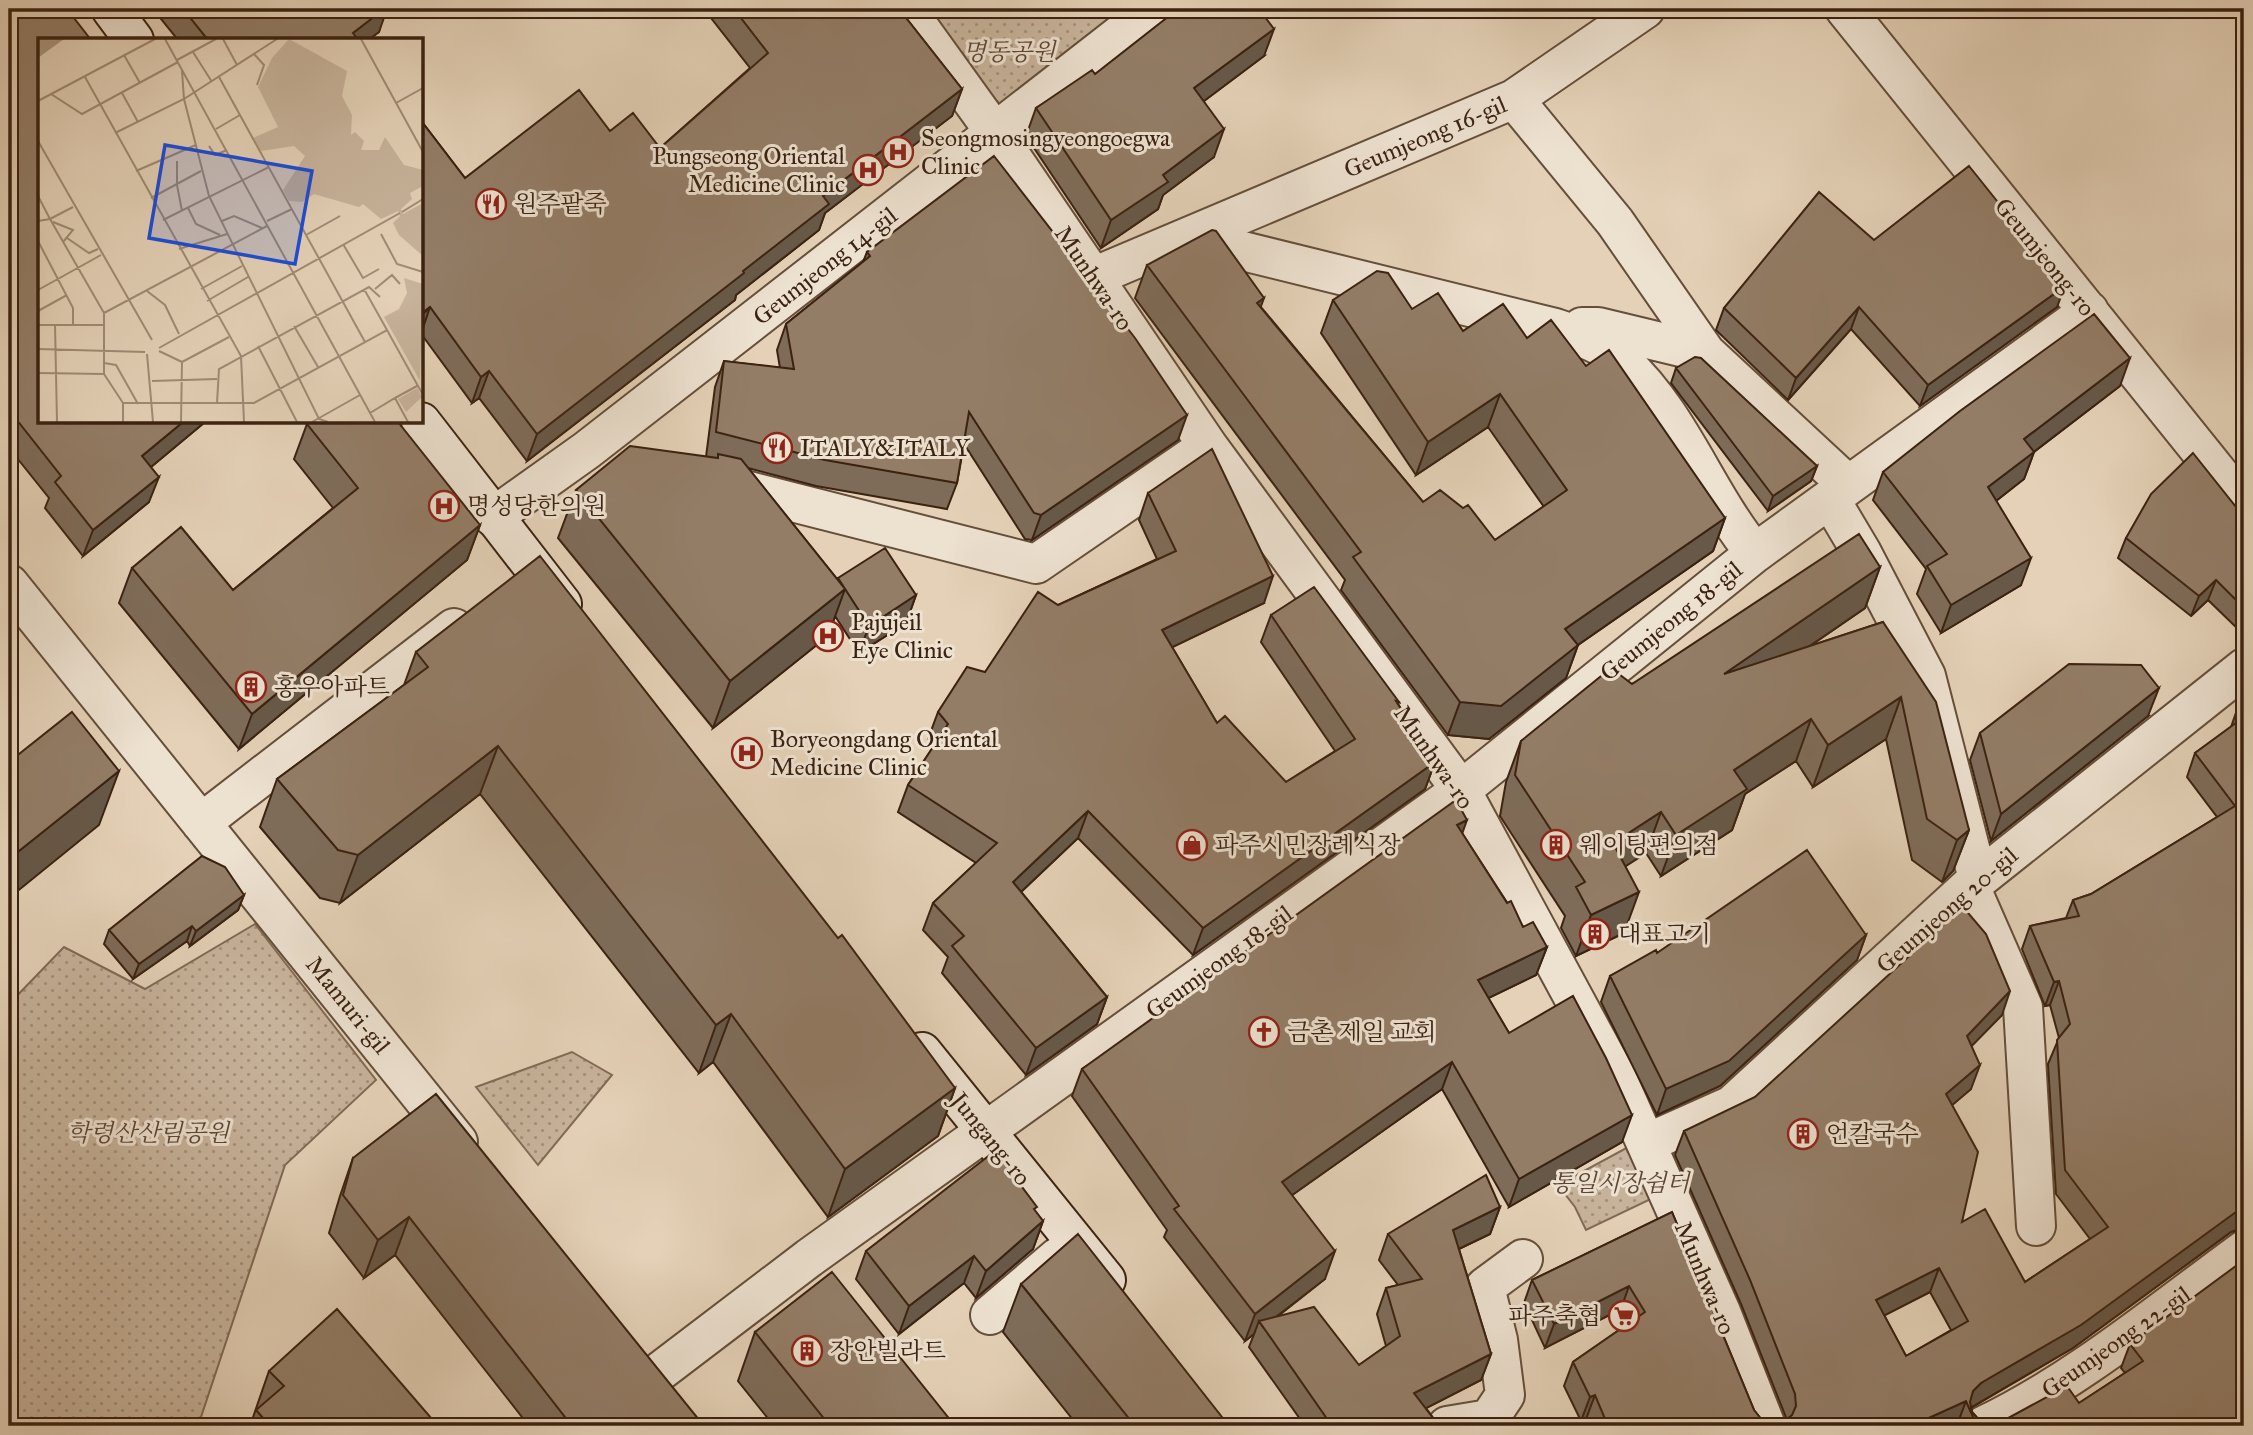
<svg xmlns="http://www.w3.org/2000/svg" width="2253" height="1435" font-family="'IM FELL Great Primer','Noto Serif KR',serif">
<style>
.park{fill:url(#park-dots);stroke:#816a56;stroke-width:2}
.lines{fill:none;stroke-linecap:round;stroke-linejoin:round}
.minor-casing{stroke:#654e3a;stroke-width:42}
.secondary-casing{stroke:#3b2211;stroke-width:42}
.minor{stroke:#ede1d0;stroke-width:38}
.secondary{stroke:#ede1d0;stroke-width:38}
.wall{fill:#7e6c59;stroke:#3b2211;stroke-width:2;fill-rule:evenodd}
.shaded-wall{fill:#675848;stroke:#3b2211;stroke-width:2}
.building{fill:#937d67;stroke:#3b2211;stroke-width:2;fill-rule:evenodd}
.labels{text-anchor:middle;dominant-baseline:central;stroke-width:6;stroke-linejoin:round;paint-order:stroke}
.park-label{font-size:24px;font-style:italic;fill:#5e4634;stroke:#ede1d0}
.street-label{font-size:24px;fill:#3b2211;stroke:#ede1d0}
.poi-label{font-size:24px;fill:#3b2211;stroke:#ede1d0;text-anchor:start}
.inset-road{fill:none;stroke:#a08b75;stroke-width:2}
.view{fill:#1d4ed8;fill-opacity:0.15;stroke:#1d4ed8;stroke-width:3.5}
.inset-edge{fill:none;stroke:#3b2211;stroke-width:3.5}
</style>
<defs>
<pattern id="park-dots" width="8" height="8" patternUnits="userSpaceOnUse" patternTransform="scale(1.75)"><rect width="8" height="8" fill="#c7b39b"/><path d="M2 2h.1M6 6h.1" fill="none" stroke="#a3917d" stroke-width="1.8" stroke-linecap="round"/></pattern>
</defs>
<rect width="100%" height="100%" fill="#e4d1b7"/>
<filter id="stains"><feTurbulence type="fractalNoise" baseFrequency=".00286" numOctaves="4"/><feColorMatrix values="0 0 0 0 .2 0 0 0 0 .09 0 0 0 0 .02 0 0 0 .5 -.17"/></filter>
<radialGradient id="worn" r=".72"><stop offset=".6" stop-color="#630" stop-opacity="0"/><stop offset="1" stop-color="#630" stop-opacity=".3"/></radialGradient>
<path class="park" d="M917 9H1136L1002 115Z
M255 924 376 1080 285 1165 198 1426H9V1004L64 947 145 989Z
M572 1052 612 1075 538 1165 476 1087Z
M1632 1145 1655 1197 1586 1230 1575 1207 1558 1185Z"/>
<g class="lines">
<g class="minor-casing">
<path id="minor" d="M906 9 996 134 1208 446 1461 790 1616 1076 1721 1312 1766 1426
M1845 9 2244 505
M1514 99 1615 222 1706 353
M1190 238 1555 328C1579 336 1604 344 1623 362 1681 415 1706 494 1755 553
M1093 277 1514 99 1645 9
M1582 327H1598L1706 353 1848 485
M721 484 1036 564 1208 446
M1830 499 1862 553 1926 676 1978 879
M493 517 587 450 1153 9
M9 584 458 1142
M201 823 454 628
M1970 886 2023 1007 2036 1226
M1647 1143 1732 1105 1970 886 2244 668
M990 1315 1058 1257
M650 1379 809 1258 1461 790 1755 553 2089 311
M1489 1419 1505 1395 1498 1340 1485 1287 1523 1259
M1447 1426 1489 1419 1495 1426
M1983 1426C2077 1381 2160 1311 2244 1250"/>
</g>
<g class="secondary-casing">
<path id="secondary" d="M111 9 134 40
M421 422 562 604
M922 1052 1106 1280"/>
</g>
<use href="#minor" class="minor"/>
<use href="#secondary" class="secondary"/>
</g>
<path class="wall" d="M9 9 40 422H205L151 467 149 502 83 556 45 508 49 498 9 448Z
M153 9H384L379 32 368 40H178Z
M704 9H899L962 89 952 116 825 213 819 230 736 295 735 300 527 461 479 398 472 403 422 335V122L465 178 610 131 660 148 750 68Z
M1264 56 1204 101 1214 157 1163 195 1158 209 1101 248 1026 136 1036 108 1095 74Z
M1874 240 2057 307 1920 406 1851 329 1788 400 1716 330 1724 308Z
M867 252 1178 440 1032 540 1025 539 964 444 957 483 947 509 816 486 748 468 837 579 838 578 916 595 906 623 859 653 835 616 828 636 713 728 558 538 576 490 706 457 715 387 724 361 780 368 777 350 786 324 863 262Z
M1147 265 1261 307 1423 502 1495 540 1544 507 1488 427 1416 475 1321 333 1333 300 1412 309 1463 331 1527 338 1586 366 1725 518 1713 551 1578 645 1566 678 1489 739 1448 735 1341 590 1345 580 1135 298Z
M1676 368 1817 466 1811 481 1768 511 1671 383Z
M2120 386 2034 452 2024 479 1996 501 2021 585 1941 633 1917 594 1926 569 1873 500 1883 472Z
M307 424 480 525 467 560 239 749 119 603 132 568 233 590 333 508 294 459Z
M1148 493 1264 603 1172 647 1217 723 1286 782 1335 751 1261 642 1271 615 1399 702 1398 704 1435 762 1425 789 1193 955 1078 838 1021 892 1107 997 1097 1024 1026 1075 942 973 948 957 923 930 933 903 976 863 898 812 908 785 934 746 928 739 938 712 985 672 1058 605 1157 559 1139 520Z
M2244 517V635L2208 600 2191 616 2118 558 2126 538Z
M1880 567 1865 608 1810 646 1883 622 1969 830 1953 871 1942 882 1912 860 1886 739 1813 787 1796 761 1745 794 1732 830 1661 876 1646 853 1625 866 1624 933 1576 956 1561 928 1565 916 1500 816 1506 782 1521 741 1632 684Z
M416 652 955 1088 938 1136 828 1217 713 1062 699 1073 480 794 340 903 320 898 260 827 277 779 404 685Z
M2244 699V1229L2231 1232 2073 1348 1971 1408 1972 1412 1980 1421 1991 1424 2079 1403 2125 1373 2121 1368 2130 1344 2244 1426H1958L1957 1425 1955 1426H1589L1586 1419 1581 1421 1564 1386 1573 1362 1629 1323 1621 1309 1545 1348 1524 1303 1532 1280 1672 1212 1754 1410 1762 1420 1771 1424 1783 1422 1787 1420 1741 1304 1675 1155 1684 1131 2002 1015 1971 1046V1089L1952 1105 1962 1222 2025 1282 2090 1239 2056 1194 2048 1064 2059 1038 2050 1005 2045 1006 2022 949 2030 926 2066 918 2073 900 2091 894 2217 817 2187 777 2195 753 2231 727 2239 704ZM1930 1292 1951 1330 1906 1356 1884 1315Z
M2148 716 1991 841 1970 760 1980 733Z
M1462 833 1523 927 1547 947 1536 975 1488 998 1509 1033 1622 1142 1509 1207 1442 1089 1292 1195 1325 1279 1277 1317 1359 1365 1386 1346 1377 1314 1386 1288 1398 1285 1379 1260 1388 1234 1500 1207 1490 1234 1459 1249 1491 1354 1481 1380 1426 1408 1439 1426H1305L1249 1347 1254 1334 1245 1341 1164 1237 1167 1230 1072 1096 1082 1069Z
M244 895 238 910 190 946 187 941 133 979 104 944 109 930Z
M1866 935 1857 960 1720 1086 1657 1115 1601 1002 1610 976 1657 953Z
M353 1158 704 1426H529L395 1255 364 1278 329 1233 340 1196Z
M1035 1211 1043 1221 1033 1249 976 1298 964 1283 899 1334 856 1279 866 1251Z
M1021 1284 1229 1426H1078L1003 1332Z
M755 1332 955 1426H774L738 1381Z
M269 1371 438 1426H250Z"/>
<path class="shaded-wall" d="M384 9H387L379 32 368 40H350L353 33Z
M1274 29 1264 56 1184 116 1194 88Z
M962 89 952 116 825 213 819 230 736 295 735 300 527 461 537 434 743 271 823 196Z
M1224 129 1214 157 1163 195 1158 209 1101 248 1111 220 1163 175Z
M2065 286 2057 307 1920 406 1928 385Z
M1264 298 1252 331 1257 303Z
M430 307 422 331V315Z
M1859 307 1851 329 1788 400 1796 378Z
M2130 358 2120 386 2014 467 2024 439Z
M489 371 479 398 472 403 481 377Z
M1500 394 1488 427 1416 475 1428 442Z
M1187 415 1178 440 1032 540 1041 515Z
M183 422H205L133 482 142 456Z
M2034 452 2024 479 1978 515 1988 487Z
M1817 466 1811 481 1768 511 1773 496Z
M159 477 149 502 83 556 93 530Z
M1725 518 1713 551 1578 645 1566 678 1489 739 1448 735 1460 702Z
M480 525 467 560 239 749 252 714Z
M2031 558 2021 585 1941 633 1951 605Z
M1880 567 1865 608 1709 715 1724 674Z
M1273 576 1264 603 1152 657 1162 630Z
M2216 580 2208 600 2191 616 2199 596Z
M845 589 828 636 713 728 730 681Z
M916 595 906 623 859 653 869 626Z
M2159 688 2148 716 1991 841 2001 814Z
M1901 697 1886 739 1813 787 1828 745Z
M1811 719 1796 761 1745 794 1732 830 1661 876 1676 835 1734 770Z
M498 746 480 794 340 903 358 855Z
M1435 762 1425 789 1193 955 1203 928Z
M119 771 99 825 9 898V859Z
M1088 811 1078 838 1003 909 1013 882Z
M1661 812 1646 853 1598 884 1613 843Z
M1467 820 1457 848V825Z
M1969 830 1953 871 1942 882 1957 840Z
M1639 892 1624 933 1576 956 1591 915Z
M244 895 238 910 190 946 196 931Z
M192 926 187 941 133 979 139 964Z
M1866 935 1857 960 1720 1086 1657 1115 1666 1089Z
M1547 947 1536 975 1468 1008 1478 980Z
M2059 981 2050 1005 2045 1006 2054 982Z
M2010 991 2002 1015 1958 1060 1967 1036Z
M1107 997 1097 1024 1026 1075 1036 1048Z
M731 1014 713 1062 699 1073 716 1025Z
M1452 1062 1442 1089 1271 1210 1282 1182Z
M1980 1065 1971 1089 1937 1118 1946 1094Z
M955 1088 938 1136 828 1217 845 1169Z
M1632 1115 1622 1142 1509 1207 1519 1179Z
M1500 1207 1490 1234 1444 1256 1453 1230Z
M2244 1207V1223L2242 1228 2231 1232 2073 1348 1972 1407 1970 1410 1968 1405 1973 1391 1981 1383 2240 1209Z
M409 1217 395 1255 364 1278 378 1240Z
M1043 1221 1033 1249 976 1298 986 1271Z
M1335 1251 1325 1279 1263 1327 1259 1321 1254 1334 1245 1341 1255 1314Z
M974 1256 964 1283 899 1334 909 1306Z
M1939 1268 1930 1292 1868 1324 1876 1300Z
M1629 1286 1621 1309 1545 1348 1554 1324Z
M1491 1354 1481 1380 1405 1419 1414 1393Z
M1595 1395 1586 1419 1581 1421 1590 1397Z
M1966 1401 1957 1425 1955 1426H1911Z"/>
<path class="building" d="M9 9H67L91 40H40V422H183L142 456 159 477 93 530 55 482 61 476 9 410Z
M183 9H384L353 33 358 40H208Z
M734 9H899L962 89 823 196 829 204 743 271 744 273 537 434 489 371 481 377 430 307 422 313V122L465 178 579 90 610 131 633 113 660 148 768 53Z
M1178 9H1259L1274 29 1194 88 1224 129 1163 175 1168 182 1111 220 1036 108 1092 70 1095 74Z
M994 156 1135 338 1187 415 1041 515 1034 513 969 412 957 483 825 460 716 432 724 361 794 369 786 324 870 256 867 252Z
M1969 166 2065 286 1928 385 1859 307 1796 378 1724 308 1819 192 1874 240Z
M1212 230 1216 231 1264 298 1257 303 1423 502 1440 490 1463 508 1468 505 1495 540 1567 490 1500 394 1428 442 1333 300 1377 271 1388 273 1412 309 1438 293 1463 331 1503 304 1527 338 1551 320 1586 366 1609 350 1725 518 1565 629 1578 645 1501 706 1460 702 1353 557 1361 552 1147 265Z
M2094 314 2130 358 2024 439 2034 452 1988 487 2031 558 1951 605 1927 566 1947 554 1883 472 1960 411Z
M1695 357 1701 358 1817 466 1773 496 1676 368Z
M309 422H398L480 525 252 714 132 568 181 527 233 590 358 488 307 424Z
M630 446 718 458V454L741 459 845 589 730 681 576 490Z
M1212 449 1273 576 1162 630 1217 723 1225 716 1286 782 1355 739 1271 615 1314 587 1399 702 1396 701 1435 762 1203 928 1088 811 1013 882 1107 997 1036 1048 952 946 964 936 933 903 997 843 908 785 948 724 938 712 967 667 985 672 1038 592 1058 605 1176 551 1148 493Z
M2193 453 2244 517V608L2216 580 2199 596 2126 538 2151 494Z
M1859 534 1880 567 1724 674 1883 622 1936 702 1969 830 1957 840 1927 819 1901 697 1828 745 1811 719 1734 770 1747 789 1676 835 1661 812 1613 843 1639 892 1591 915 1576 887 1585 882 1515 775 1521 741 1611 668 1632 684Z
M885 548 916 595 869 626 838 578Z
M540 556 838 938 842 935 955 1088 845 1169 731 1014 716 1025 498 746 358 855 338 850 277 779 428 667 416 652Z
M2069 664 2141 665 2159 688 2001 814 1980 733Z
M2244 699V710L2239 704Z
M72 712 119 771 9 859V762Z
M2244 717V850L2242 852 2244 855V1207L2240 1209 2081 1325 1981 1383 1973 1391 1970 1402 1972 1412 1980 1421 1991 1424 2001 1422 2067 1386 2079 1403 2143 1361 2130 1344 2244 1260V1426H1977L1966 1401 1911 1426H1608L1595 1395 1590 1397 1573 1362 1645 1312 1629 1286 1554 1324 1532 1280 1672 1212 1754 1410 1762 1420 1771 1424 1783 1422 1792 1415 1796 1406 1795 1394 1750 1280 1684 1131 1755 1097 1963 907 1986 934 2010 991 1967 1036 1980 1065 1946 1094 1978 1152 1962 1222 1985 1209 2025 1282 2108 1227 2065 1170 2057 1040 2070 1024 2059 981 2054 982 2030 926 2079 916 2073 900 2091 894 2235 806 2195 753ZM1939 1268 1968 1321 1906 1356 1876 1300Z
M1456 800 1467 820 1457 825 1507 903 1511 901 1523 927 1533 922 1547 947 1478 980 1509 1033 1573 996 1606 1058 1632 1115 1519 1179 1452 1062 1282 1182 1335 1251 1255 1314 1174 1209 1179 1206 1082 1069Z
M1807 850 1866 935 1729 1061 1666 1089 1610 976 1656 950 1657 953Z
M202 856 225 867 244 895 196 931 192 926 139 964 109 930Z
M436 1094 704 1426H572L409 1217 378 1240 343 1195 353 1158Z
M995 1151 1037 1207 1034 1209 1043 1221 986 1271 974 1256 909 1306 866 1251Z
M1486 1175 1500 1207 1453 1230 1491 1354 1414 1393 1439 1426H1332L1259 1321 1314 1307 1359 1365 1400 1336 1386 1288 1422 1279 1388 1234Z
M1078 1234 1229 1426H1135L1021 1284Z
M832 1272 955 1426H830L755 1332Z
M337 1309 438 1426H270L256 1410 284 1386 269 1371Z"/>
<defs>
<g id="hospital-ring" transform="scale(1.575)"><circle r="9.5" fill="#ede1d0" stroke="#8f2418" stroke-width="1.5"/><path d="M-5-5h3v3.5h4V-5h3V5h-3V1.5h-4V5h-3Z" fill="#8f2418"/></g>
<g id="restaurant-ring" transform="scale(1.575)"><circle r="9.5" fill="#ede1d0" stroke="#8f2418" stroke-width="1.5"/><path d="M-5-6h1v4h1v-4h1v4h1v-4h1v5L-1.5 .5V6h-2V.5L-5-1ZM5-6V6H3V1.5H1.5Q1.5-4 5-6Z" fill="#8f2418"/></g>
<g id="building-ring" transform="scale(1.575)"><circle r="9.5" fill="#ede1d0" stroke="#8f2418" stroke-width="1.5"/><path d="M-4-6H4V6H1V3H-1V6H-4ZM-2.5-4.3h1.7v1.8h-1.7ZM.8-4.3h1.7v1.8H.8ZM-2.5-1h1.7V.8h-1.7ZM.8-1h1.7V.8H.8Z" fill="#8f2418"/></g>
<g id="shop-ring" transform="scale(1.575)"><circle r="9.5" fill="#ede1d0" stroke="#8f2418" stroke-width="1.5"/><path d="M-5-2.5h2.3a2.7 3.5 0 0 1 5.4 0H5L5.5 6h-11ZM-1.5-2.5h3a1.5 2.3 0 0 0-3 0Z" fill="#8f2418"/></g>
<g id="church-ring" transform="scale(1.575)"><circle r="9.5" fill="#ede1d0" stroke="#8f2418" stroke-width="1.5"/><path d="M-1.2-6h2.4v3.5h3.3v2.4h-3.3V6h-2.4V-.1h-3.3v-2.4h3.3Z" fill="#8f2418"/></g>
<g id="supermarket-ring" transform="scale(1.575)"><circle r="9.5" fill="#ede1d0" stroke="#8f2418" stroke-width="1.5"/><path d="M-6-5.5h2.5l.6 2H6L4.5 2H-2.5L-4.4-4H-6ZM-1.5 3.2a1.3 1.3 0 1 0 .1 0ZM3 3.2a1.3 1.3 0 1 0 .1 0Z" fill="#8f2418"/></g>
</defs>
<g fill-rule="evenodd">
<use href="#hospital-ring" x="898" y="152"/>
<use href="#hospital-ring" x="868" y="170"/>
<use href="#restaurant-ring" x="491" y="204"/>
<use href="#restaurant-ring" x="777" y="448"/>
<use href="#hospital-ring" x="444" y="506"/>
<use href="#hospital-ring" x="828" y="636"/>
<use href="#building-ring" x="251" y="687"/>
<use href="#hospital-ring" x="747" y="753"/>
<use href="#shop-ring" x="1192" y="845"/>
<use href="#building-ring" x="1556" y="845"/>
<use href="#building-ring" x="1595" y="934"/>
<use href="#church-ring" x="1264" y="1032"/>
<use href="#building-ring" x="1803" y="1134"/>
<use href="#supermarket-ring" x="1624" y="1316"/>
<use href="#building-ring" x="807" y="1351"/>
</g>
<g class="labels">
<g class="park-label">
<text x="1009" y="52">명동공원</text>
<text x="148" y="1133">학령산산림공원</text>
<text x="1620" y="1183">통일시장쉼터</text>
</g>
<g class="street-label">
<text transform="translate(1425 137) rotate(-23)">Geumjeong 16-gil</text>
<text transform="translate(2045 257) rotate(51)">Geumjeong-ro</text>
<text transform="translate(825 266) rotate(-38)">Geumjeong 14-gil</text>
<text transform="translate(1094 278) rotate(56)">Munhwa-ro</text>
<text transform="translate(1671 621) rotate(-39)">Geumjeong 18-gil</text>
<text transform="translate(1434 757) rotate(55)">Munhwa-ro</text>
<text transform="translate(1947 910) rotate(-41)">Geumjeong 20-gil</text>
<text transform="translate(1219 962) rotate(-36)">Geumjeong 18-gil</text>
<text transform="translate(348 1005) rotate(51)">Mamuri-gil</text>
<text transform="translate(991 1139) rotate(51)">Jungang-ro</text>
<text transform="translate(1705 1278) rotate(67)">Munhwa-ro</text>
<text transform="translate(2116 1342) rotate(-35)">Geumjeong 22-gil</text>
</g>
<g class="poi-label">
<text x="921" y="138">Seongmosingyeongoegwa<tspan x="921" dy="28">Clinic</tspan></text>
<text x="845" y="156" text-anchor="end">Pungseong Oriental<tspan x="845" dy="28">Medicine Clinic</tspan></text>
<text x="514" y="204">원주팥죽</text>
<text x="800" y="448">ITALY&amp;ITALY</text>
<text x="467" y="506">명성당한의원</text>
<text x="851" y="622">Pajujeil<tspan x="851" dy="28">Eye Clinic</tspan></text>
<text x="274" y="687">홍우아파트</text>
<text x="770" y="739">Boryeongdang Oriental<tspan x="770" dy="28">Medicine Clinic</tspan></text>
<text x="1215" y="845">파주시민장례식장</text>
<text x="1579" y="845">웨이팅편의점</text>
<text x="1618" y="934">대표고기</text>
<text x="1287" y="1032">금촌 제일 교회</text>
<text x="1826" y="1134">언칼국수</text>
<text x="1601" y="1316" text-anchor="end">파주축협</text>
<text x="830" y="1351">장안빌라트</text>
</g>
</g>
<g transform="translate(38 38)">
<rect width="385" height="385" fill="#e4d1b7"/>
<path d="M251 1 309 33 304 58 314 77 313 97 317 94 326 103 323 112H341L347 99 366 127 385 132V148L372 155 374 161 363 171 365 176 385 165V218L361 197 355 185 362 178 360 173 343 181 325 166 321 169 276 156 264 164 251 163 245 152 267 118 256 108 223 113 215 100 240 89 220 49 234 20ZM366 240 385 246 382 343 346 279 361 271 369 255ZM379 350 384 359 368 374 360 361Z" fill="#c7b39b"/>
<path d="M0 1H26L0 20Z" fill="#ab967f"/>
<path class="inset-road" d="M127 1 337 384M185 1 199 27M323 1 385 114M155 14 174 44M216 16 226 27 219 47M86 17 102 45M139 22 178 1M144 33 146 61 171 158 281 381 290 384M47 39 203 318 206 384M181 39 327 304M84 55 100 84M13 56 44 76 140 24M0 63 117 1M358 65 385 50M178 91 202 77M77 95 146 61 239 1M0 103 114 302M171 108 177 117 189 112M139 123V146M98 133 158 107M139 147 144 173M0 158 12 181 0 183M113 160 163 133M35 169 12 181 66 275V336M150 170 158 186 182 197M364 174 385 161M125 182 231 129M184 183 196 178 224 190M229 183 254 171M15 184 35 192 25 204M343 196 359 226 385 234M268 197 302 178M29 200 51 215 60 211M0 203 35 270V287M305 206 325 240 341 231M141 211 189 196M163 251 204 228M326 251 349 292M337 251 354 237 362 246M0 252 63 217M109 253 127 267 141 296M169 263 210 239M0 273 29 257M66 275 229 188M0 287H65M17 287 19 384M256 288 280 329M220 308 259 384M121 310 362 175M0 311 107 314M121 313 144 324 143 384M109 316 115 384M144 324 191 299M66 325 78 327 100 366M0 335 66 336M66 336 85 365V384M114 343 179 341M357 360 379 348M85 365H216L349 292 385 357M179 365 181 331 331 249 342 259M332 375 357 360 370 384M274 384 322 357"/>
<path class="view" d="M127 107 274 133 257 226 111 200Z"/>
<rect width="385" height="385" class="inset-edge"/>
</g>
<rect width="2253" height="1435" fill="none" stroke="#e4d1b7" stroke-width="35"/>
<rect x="10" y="10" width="2232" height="1414" fill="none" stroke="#3b2211" stroke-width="3.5"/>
<rect x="18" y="18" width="2218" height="1400" fill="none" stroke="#3b2211" stroke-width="2"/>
<rect width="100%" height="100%" filter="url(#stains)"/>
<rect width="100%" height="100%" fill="url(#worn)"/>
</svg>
